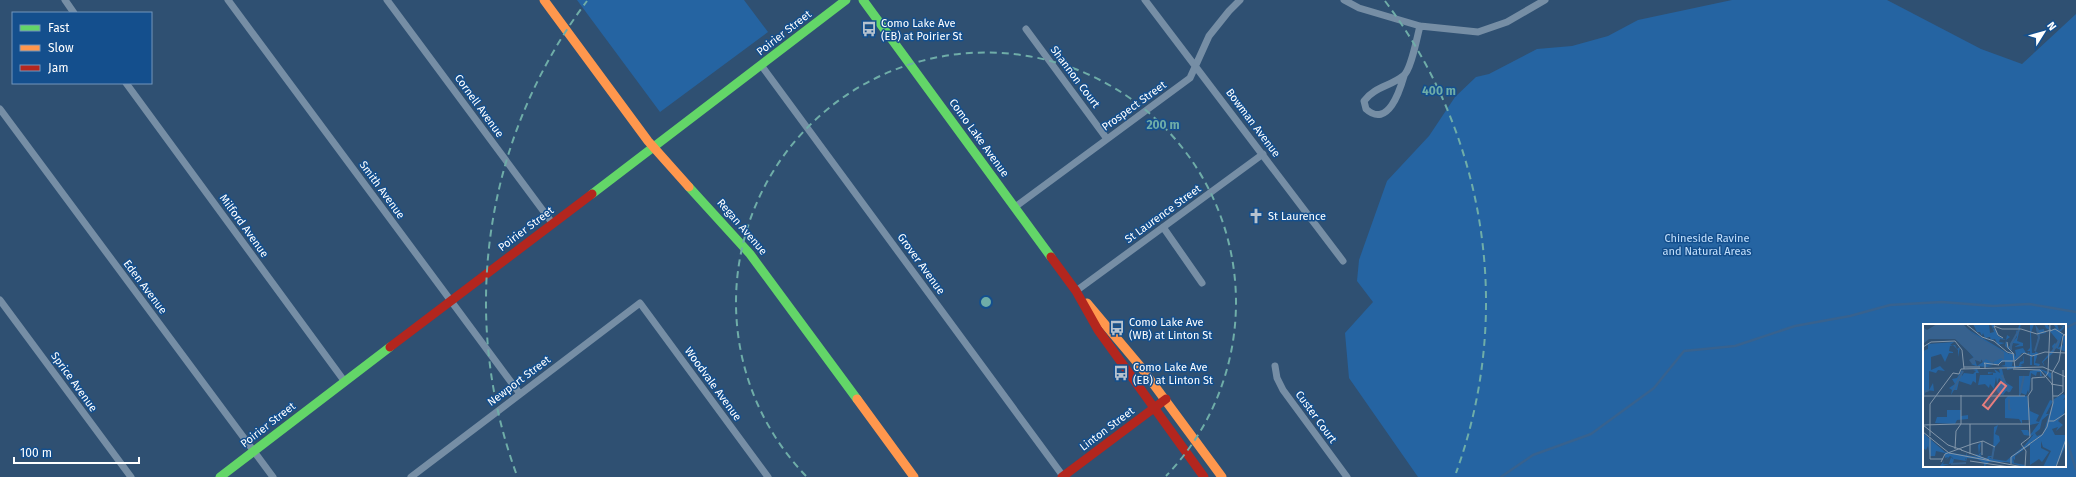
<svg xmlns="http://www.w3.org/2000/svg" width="2076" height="477" font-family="'Fira Sans',sans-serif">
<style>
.green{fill:#2564a2;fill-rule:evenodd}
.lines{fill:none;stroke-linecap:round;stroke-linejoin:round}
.stream{stroke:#37628f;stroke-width:2.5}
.street{stroke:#768ea5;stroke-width:7}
.fast{stroke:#63d668;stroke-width:9}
.slow{stroke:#ff974d;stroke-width:9}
.jam{stroke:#b3261e;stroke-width:9}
.ring{fill:none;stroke:#6fada8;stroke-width:2;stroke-dasharray:7 5}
.labels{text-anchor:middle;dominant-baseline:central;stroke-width:3;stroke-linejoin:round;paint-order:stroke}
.poi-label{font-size:11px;fill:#fff;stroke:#144f8d;text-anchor:start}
.street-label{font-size:11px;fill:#fff;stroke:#144f8d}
.park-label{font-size:11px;fill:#c4e0fc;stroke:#144f8d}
.inset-river{fill:none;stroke:#37628f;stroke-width:2}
.inset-road{fill:none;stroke:#8296aa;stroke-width:1}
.view{fill:#e67e7e;fill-opacity:0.15;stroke:#e67e7e;stroke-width:2}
.inset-edge{fill:none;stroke:#fff;stroke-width:2}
.centre{fill:#6fada8;stroke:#144f8d;stroke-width:2}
.ring-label{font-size:12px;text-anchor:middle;font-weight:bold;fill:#6fada8;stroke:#144f8d;stroke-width:3;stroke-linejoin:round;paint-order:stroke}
</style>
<rect width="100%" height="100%" fill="#2f5072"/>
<path class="green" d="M577 0H744L768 32 660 112Z
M1732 0H1887L1981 49 2022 64 2076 14V477H1418L1349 378 1345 333 1373 302 1357 281 1359 260 1387 181 1429 136 1455 97 1476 77 1489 74 1537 49 1572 46 1608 36 1638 20ZM1924 325H2065V466H1924Z"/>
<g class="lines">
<path class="stream" d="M2065 328 2076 323
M2065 436 2076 469
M1501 477 1533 455 1591 434 1654 388 1684 351 1735 346 1795 326 1850 316 1890 305 1942 302 1993 306 2029 304 2076 312"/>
<path class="street" d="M65 0 74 13
M228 0 520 394
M387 0 553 224
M1145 0 1343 261
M1344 0 1359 8 1420 26 1478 32 1507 22 1545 0
M1026 29 1107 139
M761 65 1063 476
M1404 76C1400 90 1388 129 1366 109L1364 101C1374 87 1391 86 1403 76 1411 71 1417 37 1420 26
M126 83 345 382
M0 109 273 477
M1015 207 1190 78 1209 36 1229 11 1240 0
M1163 227 1202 283
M1076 291 1263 154
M0 300 131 477
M1275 366 1277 378 1283 390 1347 477
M411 477 640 303 768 477"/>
<path class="fast" d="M863 0 1051 257
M689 187 750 254 857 399
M592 194 846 0
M220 477 390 347"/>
<path class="slow" d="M544 0 648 141 689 187
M1087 303 1140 366 1222 477
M857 399 914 477"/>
<path class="jam" d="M1051 257 1076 291 1098 330 1204 477
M390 347 592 194
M1062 477 1166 399"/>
</g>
<g class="ring">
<path d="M806 476A250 250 0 1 1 1166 476"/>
<path d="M516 473A500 500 0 0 1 587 1M1385 1A500 500 0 0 1 1456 473"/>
</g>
<defs>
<g id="bus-bare" transform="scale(1.2)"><path d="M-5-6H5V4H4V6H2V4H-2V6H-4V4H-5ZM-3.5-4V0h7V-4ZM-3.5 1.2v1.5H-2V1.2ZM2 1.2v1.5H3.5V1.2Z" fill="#b6c2ce" stroke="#144f8d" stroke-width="2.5" paint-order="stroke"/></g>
<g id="church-bare" transform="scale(1.2)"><path d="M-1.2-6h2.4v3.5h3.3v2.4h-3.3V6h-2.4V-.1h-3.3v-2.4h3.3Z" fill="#b6c2ce" stroke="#144f8d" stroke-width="2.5" paint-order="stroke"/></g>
</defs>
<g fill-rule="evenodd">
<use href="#bus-bare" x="869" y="29"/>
<use href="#church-bare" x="1256" y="216"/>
<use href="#bus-bare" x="1117" y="328"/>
<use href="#bus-bare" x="1121" y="373"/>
</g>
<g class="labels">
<g class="poi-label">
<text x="881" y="23">Como Lake Ave<tspan x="881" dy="13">(EB) at Poirier St</tspan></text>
<text x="1268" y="216">St Laurence</text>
<text x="1129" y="322">Como Lake Ave<tspan x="1129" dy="13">(WB) at Linton St</tspan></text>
<text x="1133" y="367">Como Lake Ave<tspan x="1133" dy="13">(EB) at Linton St</tspan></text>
</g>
<g class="street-label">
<text transform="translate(784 33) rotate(-38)">Poirier Street</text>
<text transform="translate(1075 77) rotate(53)">Shannon Court</text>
<text transform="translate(479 106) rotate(54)">Cornell Avenue</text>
<text transform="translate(1134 106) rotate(-36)">Prospect Street</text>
<text transform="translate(1253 123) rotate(53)">Bowman Avenue</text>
<text transform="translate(979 138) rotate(54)">Como Lake Avenue</text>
<text transform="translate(382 190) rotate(54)">Smith Avenue</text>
<text transform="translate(1163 214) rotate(-36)">St Laurence Street</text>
<text transform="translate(244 226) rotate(54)">Milford Avenue</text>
<text transform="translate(742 227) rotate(49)">Regan Avenue</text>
<text transform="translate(526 229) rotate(-37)">Poirier Street</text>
<text transform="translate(921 264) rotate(54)">Grover Avenue</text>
<text transform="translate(145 287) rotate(53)">Eden Avenue</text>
<text transform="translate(519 381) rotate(-37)">Newport Street</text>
<text transform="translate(74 382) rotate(54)">Sprice Avenue</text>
<text transform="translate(713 384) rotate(54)">Woodvale Avenue</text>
<text transform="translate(1316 417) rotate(54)">Custer Court</text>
<text transform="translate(268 425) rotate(-38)">Poirier Street</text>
<text transform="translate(1107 429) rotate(-37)">Linton Street</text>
</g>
<g class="park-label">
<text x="1707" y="238">Chineside Ravine<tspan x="1707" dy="13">and Natural Areas</tspan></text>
</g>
</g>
<g transform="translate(1923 324)">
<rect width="143" height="143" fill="#2f5072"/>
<path d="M36 0 86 30 88 27 82 22 83 16 77 15 76 18 82 19 75 21 72 15 68 16 67 13 62 14 60 9 59 12 57 8H54L50 0H66L67 9 71 8 68 0H73L70 5H73L75 12 83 16 84 11 87 13 83 16 85 24 94 13 93 6 95 9 96 5 90 0 95 4 97 0H98L94 17 100 19V22L91 23 97 20 90 19 87 30H92V33L93 31 92 26 100 24 103 29H99L93 36H90L89 42H96L97 38 100 37V30L101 39 97 41 100 42 84 46V43L78 42 82 41V37L75 40 71 41V38L70 41H62L70 42 63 43 53 42 48 40H52L49 35 45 37 51 34 45 27 55 31V36H52L54 42 60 38 58 35 60 29 63 35 71 24 46 7 37 4ZM107 0H111L108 9 109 29H112L115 13 112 0 116 6 121 5V9L122 6 123 9 117 10 112 27 115 29 112 39 117 40 116 42 111 41V31L109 32V41H107V31L104 30 106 28 107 31V27H104L107 24ZM121 0H124L128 6 133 4 130 0H134L136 6 140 3 136 0 140 2 142 0 141 4 137 8 140 10 135 24 140 21V12H143V28L133 24 130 29 120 38 122 43 119 38 130 25 129 22 132 19 134 21 135 17 125 5 119 3 123 4ZM31 18 27 21H32L34 25 37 23 35 33V26L30 21 27 22 26 27 30 28V29H26L22 38 18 30 8 33V46L17 42 22 47 15 46 13 49 6 47V66L10 59 11 67 3 66 0 77V27L5 25V20ZM54 45 56 49H53V59L50 57 48 61 36 57 34 66H31L28 71 29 66 26 64 32 60 29 55 34 54 39 46V52L41 49 50 50 53 47 50 46ZM71 45 77 49 76 45H79L82 58 90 63 87 68 83 67 80 71 75 69 73 65 78 56 76 54 74 60 73 53 71 65 67 60 66 64 62 60 55 61 57 51H70V49L65 50V48L73 49ZM117 45 128 49V55L120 47 118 48 119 52H117V48H114L113 52 108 49 106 70 105 66 103 71 98 69 97 72H104L107 87 116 91 113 97 116 98 127 76 130 77 123 90H126L119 96 117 105 112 109 114 112 120 110 131 75 140 70 143 72 140 76 143 75 141 90 135 97 140 101 133 107 135 103 129 105 132 111H143V121L133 143H120L128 127 120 123 118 117V124L126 128 119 138 116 135 107 141V121L92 132V136L90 134 91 139 102 141V143L84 138H66L61 143V139L54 135 44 134 43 138V135L42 134 43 137 31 135 30 139 16 143 21 137 20 140H26L28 133 31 136 29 133 27 132 23 136 25 133 22 134V129L13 127 12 132H7L5 122 3 126 0 124V109L22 128 83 137 102 121 111 110 108 112 101 111 98 106H105L107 111 116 99 107 101V96H99V100L96 95 82 94V75L85 72H96V52H106L107 47ZM24 86H38V92L45 91V95L34 96 32 100 12 99 14 93H24ZM75 101 72 110 76 112 77 117 72 123 70 133H66L72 137 65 135H59L31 130 43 132V128L44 132 55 133 52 130 56 131 55 121 58 118 56 130 59 128 57 131 59 132H57L64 135 65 132H70L71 103Z" fill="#2564a2"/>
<path d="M14 0 41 1 49 9 81 28V36L78 34 69 39 63 35 60 38 58 35V38L52 36V40H49L46 36 51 33 32 15H6L0 20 1 4 4 6Z" fill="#37628f"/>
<path class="inset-river" d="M88 26V20L96 6M112 27 116 14 114 4M130 27 136 16M79 51 86 68M30 66 40 47M97 70 101 52M0 75 1 68 6 66M86 75V85L88 86M69 135 71 123M28 140 43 139"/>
<path class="inset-road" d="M43 0 59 13 71 17 84 28 91 30M79 5H98L114 10 128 6M79 5 71 2 75 11 80 14M127 7 132 5 143 12M84 18 85 24 90 29 92 44M0 23 8 18 32 17 39 26 41 45M75 41 79 37H92L101 29 109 32 122 28 143 29M41 43H57M62 45V40L61 39 76 41M90 45 117 46 129 60M128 60 140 62M0 72H102M130 72H135L140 68V46M126 97H131L143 89M34 100H107M47 100V130M0 101 25 121 39 126M0 101 34 100M0 108 26 129 100 143M7 112V80L30 49 36 50 38 45 120 43 143 53M7 113V135H20M49 120 60 117 72 123M105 121 119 111 124 103 130 79 129 49 136 37 140 12 143 9M32 125 33 107 38 100V71M38 126 66 136M59 131V117M47 137 87 143M18 138 22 130 49 120M88 140V133L107 120M102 143 103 127 98 120 107 113 105 72 109 66V54L122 53 125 49 127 0M133 143 143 115"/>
<path class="view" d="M78 58 83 62 65 85 60 81Z"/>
<rect width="143" height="143" class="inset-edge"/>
</g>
<circle cx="986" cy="302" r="6" class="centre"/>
<g class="ring-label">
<text x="1439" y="95">400 m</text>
<text x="1163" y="129">200 m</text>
</g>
<rect x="12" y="12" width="140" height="72" fill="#144f8d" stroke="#7295bb"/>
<rect x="20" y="25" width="20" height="6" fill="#63d668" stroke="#7295bb"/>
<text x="48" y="32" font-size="12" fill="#ffffff">Fast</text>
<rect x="20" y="45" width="20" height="6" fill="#ff974d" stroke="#7295bb"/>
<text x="48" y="52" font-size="12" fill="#ffffff">Slow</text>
<rect x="20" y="65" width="20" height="6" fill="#b3261e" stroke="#7295bb"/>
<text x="48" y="72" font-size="12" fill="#ffffff">Jam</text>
<g transform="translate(2044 32) rotate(53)" stroke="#144f8d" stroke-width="3" paint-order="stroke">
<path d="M0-3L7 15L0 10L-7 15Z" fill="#ffffff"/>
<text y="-6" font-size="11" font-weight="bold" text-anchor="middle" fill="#ffffff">N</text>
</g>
<path d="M14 457v6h125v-6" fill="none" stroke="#ffffff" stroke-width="2"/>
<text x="20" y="457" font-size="12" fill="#ffffff" stroke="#144f8d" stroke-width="3" paint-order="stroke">100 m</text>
</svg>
